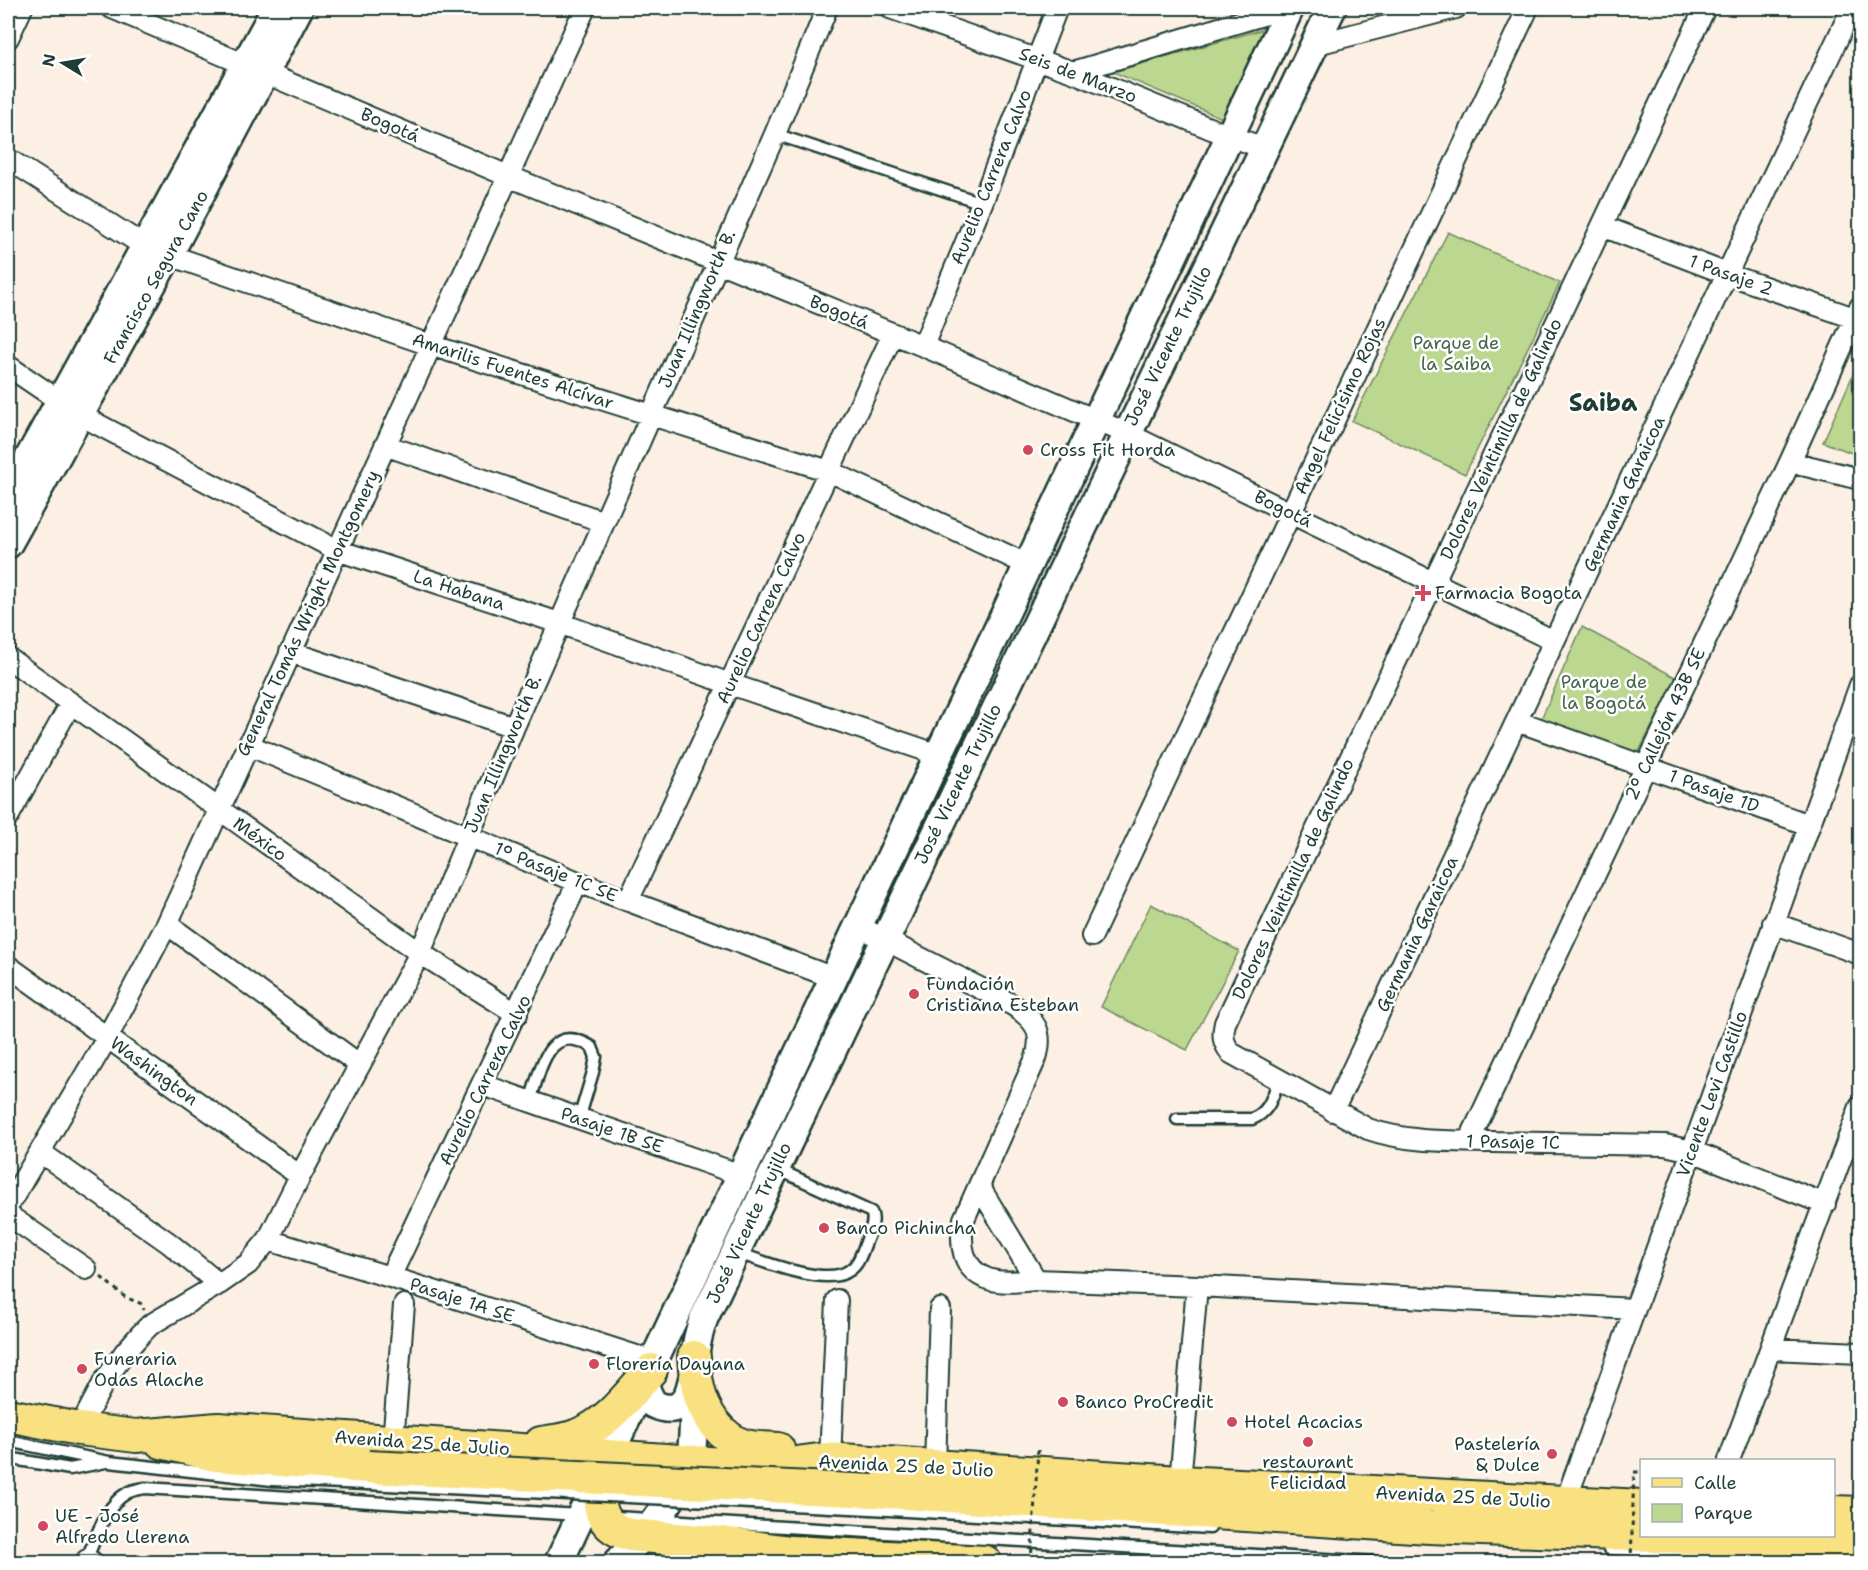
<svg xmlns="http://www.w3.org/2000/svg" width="1868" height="1570" font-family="'Shantell Sans',sans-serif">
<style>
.green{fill:#bcd78f;stroke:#6e8a62;stroke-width:1.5}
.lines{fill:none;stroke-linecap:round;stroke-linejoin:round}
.lane-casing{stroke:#1f3d34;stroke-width:15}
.street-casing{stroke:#1f3d34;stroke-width:24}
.secondary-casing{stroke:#1f3d34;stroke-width:32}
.primary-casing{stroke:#1f3d34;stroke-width:36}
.path{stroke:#1f3d34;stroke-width:3;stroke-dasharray:4.5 4.5;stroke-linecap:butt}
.lane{stroke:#fff;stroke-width:10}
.street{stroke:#fff;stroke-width:20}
.secondary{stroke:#fff;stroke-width:27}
.primary{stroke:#f9e181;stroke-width:32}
.lane-bridge-casing{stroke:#1f3d34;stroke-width:15;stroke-linecap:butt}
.primary-bridge-casing{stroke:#1f3d34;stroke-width:36;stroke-linecap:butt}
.path-bridge{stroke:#1f3d34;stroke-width:3;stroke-dasharray:4.5 4.5;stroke-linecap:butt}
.lane-bridge{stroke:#fff;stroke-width:10}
.primary-bridge{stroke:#f9e181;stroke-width:32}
.poi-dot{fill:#d1495b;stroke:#fff;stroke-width:2}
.labels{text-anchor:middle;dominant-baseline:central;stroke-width:5;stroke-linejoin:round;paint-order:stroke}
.street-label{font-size:18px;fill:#1f3d34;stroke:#fff}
.park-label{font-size:18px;fill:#46644b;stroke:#fff}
.poi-label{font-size:18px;fill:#1f3d34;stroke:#fff;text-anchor:start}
.district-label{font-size:24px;font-weight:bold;fill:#1f3d34;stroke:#fff}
</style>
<rect width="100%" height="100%" fill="#fcf0e4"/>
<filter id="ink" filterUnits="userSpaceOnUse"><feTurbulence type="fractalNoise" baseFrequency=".0167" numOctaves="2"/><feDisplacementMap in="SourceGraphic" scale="12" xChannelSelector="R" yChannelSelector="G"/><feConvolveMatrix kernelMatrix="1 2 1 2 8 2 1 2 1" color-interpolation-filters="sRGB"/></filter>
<g filter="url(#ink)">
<path class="green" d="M1267 28 1222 118 1113 72Z
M1448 232 1560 283 1465 474 1352 421Z
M1860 359V456L1823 442Z
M1582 627 1677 678 1638 753 1541 719Z
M1151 904 1239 951 1187 1050 1101 1007Z"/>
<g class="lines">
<g class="lane-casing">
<path id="lane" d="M775 134 982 203
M530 1101C541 1069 548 1020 592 1047L596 1057 593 1072 579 1119
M1177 1119H1252C1270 1112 1273 1095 1279 1079
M735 1252C762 1261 827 1288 850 1270 859 1264 862 1252 866 1242 869 1233 876 1221 871 1212L775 1168
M8 1441 109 1462 272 1480 367 1484
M8 1458 70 1469 106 1462
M871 1509 1210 1528
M616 1517 1376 1562
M1609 1549 1860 1561
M85 1562C96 1540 104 1506 127 1493 132 1490 139 1489 145 1488L579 1515"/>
</g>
<g class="street-casing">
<path id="street" d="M112 8 508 176 923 346 1126 433 1554 641
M890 8 1073 72 1209 128 1263 148
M1705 8 1225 1023C1222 1036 1223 1043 1231 1053L1368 1129C1408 1143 1453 1141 1495 1142 1552 1143 1609 1144 1665 1145L1692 1151 1825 1204
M8 38 22 8
M1313 45 1456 8
M1073 72 1286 8
M8 159 146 247 430 345 829 471 1028 565
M1602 226 1727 274 1860 320
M923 346 982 203 1057 8
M8 366 80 415 337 550 559 623 730 684 939 755
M385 445 604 522
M1790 462 1860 479
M290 652 514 727
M8 658 420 953 517 1014
M1517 721 1809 825
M248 745 578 882 834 978
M8 817 71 703
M628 901 893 334
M1773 923 1860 954
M167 924 360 1065
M858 926 1013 1005C1035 1020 1044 1031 1036 1058L964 1219C959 1243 962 1270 988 1279 1003 1284 1021 1281 1036 1280
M1092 936 1528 8
M8 966 300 1176
M483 1085 741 1175
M1333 1111 1852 8
M1469 1141 1790 462 1860 307
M40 1152 169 1243 219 1284
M979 1186 1036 1280 1197 1286 1635 1309
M8 1206 107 1038 167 924 585 8
M8 1215 86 1269
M268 1240 390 1277 655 1362
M390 1277 578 882
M1772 1349 1860 1353
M79 1429 104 1382 125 1352 140 1335 150 1325 219 1284 248 1264 268 1240 300 1176 420 953 514 727 775 134 827 8
M393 1442 404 1305
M830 1460 837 1300
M1729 1460 1860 1107
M935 1466 940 1309
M1180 1482 1197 1286
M1565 1503 1860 685
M87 1560 92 1562"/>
</g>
<g class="secondary-casing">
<path id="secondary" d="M8 496 276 8
M8 544 169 254 299 8
M645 1383 647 1392 653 1404C677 1415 687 1404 692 1381
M559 1562 1290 8
M618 1562C643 1537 685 1490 691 1454 699 1406 685 1367 704 1318L1332 8"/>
</g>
<g class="primary-casing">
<path id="primary" d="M694 1357C696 1386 700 1409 721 1431 727 1436 733 1442 740 1444 752 1449 766 1448 778 1449
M8 1415 79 1429 136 1436 218 1429 766 1467 826 1459 1180 1482 1642 1506
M161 1442 215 1455 368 1467
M541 1443C554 1441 567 1440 578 1435 609 1423 630 1393 651 1370
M605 1465C597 1496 593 1525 630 1535L722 1543 791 1552 985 1562
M873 1491 1429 1527 1642 1535
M1834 1512 1860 1513
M1654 1536 1860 1544"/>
</g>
<path class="path" d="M101 1277 125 1297 142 1304 144 1310
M1634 1472H1642"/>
<use href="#lane" class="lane"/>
<use href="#street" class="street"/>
<use href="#secondary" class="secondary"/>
<use href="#primary" class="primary"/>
<g class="lane-bridge-casing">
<path id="lane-bridge" d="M367 1484 871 1509"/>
</g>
<g class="primary-bridge-casing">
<path id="primary-bridge" d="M368 1467 873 1491"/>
</g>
<path class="path-bridge" d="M1031 1562 1038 1450
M1631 1562 1634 1472"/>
<use href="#lane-bridge" class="lane-bridge"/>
<use href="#primary-bridge" class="primary-bridge"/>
</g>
</g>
<g class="poi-dot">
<circle cx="1028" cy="450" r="6"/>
<path d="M1420 584h6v6h6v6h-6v6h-6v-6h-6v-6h6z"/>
<circle cx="914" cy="994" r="6"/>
<circle cx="824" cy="1228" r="6"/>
<circle cx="594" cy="1364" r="6"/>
<circle cx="82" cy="1369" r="6"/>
<circle cx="1063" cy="1402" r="6"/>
<circle cx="1232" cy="1422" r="6"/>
<circle cx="1308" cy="1442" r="6"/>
<circle cx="1552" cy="1454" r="6"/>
<circle cx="43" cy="1526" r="6"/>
</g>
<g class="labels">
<g class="street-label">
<text transform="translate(1078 75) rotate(21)">Seis de Marzo</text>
<text transform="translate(390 125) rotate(23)">Bogotá</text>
<text transform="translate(991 177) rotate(-68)">Aurelio Carrera Calvo</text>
<text transform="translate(1731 275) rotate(20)">1 Pasaje 2</text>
<text transform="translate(156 277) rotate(-61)">Francisco Segura Cano</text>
<text transform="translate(697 309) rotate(-67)">Juan Illingworth B.</text>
<text transform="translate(839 312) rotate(22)">Bogotá</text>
<text transform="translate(1168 346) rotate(-64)">José Vicente Trujillo</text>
<text transform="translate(513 371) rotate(18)">Amarilis Fuentes Alcívar</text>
<text transform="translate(1340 406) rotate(-65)">Angel Felicísimo Rojas</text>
<text transform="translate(1501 439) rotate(-65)">Dolores Veintimilla de Galindo</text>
<text transform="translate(1624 494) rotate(-65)">Germania Garaicoa</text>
<text transform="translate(1283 509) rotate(26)">Bogotá</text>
<text transform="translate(459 590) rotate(18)">La Habana</text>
<text transform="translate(308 613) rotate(-65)">General Tomás Wright Montgomery</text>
<text transform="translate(761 618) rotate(-65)">Aurelio Carrera Calvo</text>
<text transform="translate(1665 724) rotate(-65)">2º Callejón 43B SE</text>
<text transform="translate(503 754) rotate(-67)">Juan Illingworth B.</text>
<text transform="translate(958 784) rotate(-64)">José Vicente Trujillo</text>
<text transform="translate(1714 791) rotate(20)">1 Pasaje 1D</text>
<text transform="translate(260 839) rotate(36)">México</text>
<text transform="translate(556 872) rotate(22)">1° Pasaje 1C SE</text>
<text transform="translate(1293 879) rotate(-65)">Dolores Veintimilla de Galindo</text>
<text transform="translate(1417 934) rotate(-65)">Germania Garaicoa</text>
<text transform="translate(154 1071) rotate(36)">Washington</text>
<text transform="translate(485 1080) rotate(-64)">Aurelio Carrera Calvo</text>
<text transform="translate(1712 1094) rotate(-70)">Vicente Levi Castillo</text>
<text transform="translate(612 1130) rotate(19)">Pasaje 1B SE</text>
<text transform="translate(1513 1142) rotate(1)">1 Pasaje 1C</text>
<text transform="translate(749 1223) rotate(-65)">José Vicente Trujillo</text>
<text transform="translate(462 1300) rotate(18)">Pasaje 1A SE</text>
<text transform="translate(422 1443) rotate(4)">Avenida 25 de Julio</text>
<text transform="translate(906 1466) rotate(3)">Avenida 25 de Julio</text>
<text transform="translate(1463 1497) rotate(3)">Avenida 25 de Julio</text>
</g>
<g class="park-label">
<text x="1456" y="343">Parque de<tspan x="1456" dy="21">la Saiba</tspan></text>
<text x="1604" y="682">Parque de<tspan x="1604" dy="21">la Bogotá</tspan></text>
</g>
<g class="poi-label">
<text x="1040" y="450">Cross Fit Horda</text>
<text x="1435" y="593">Farmacia Bogota</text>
<text x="926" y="984">Fundación<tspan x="926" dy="21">Cristiana Esteban</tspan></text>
<text x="836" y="1228">Banco Pichincha</text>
<text x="94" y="1359">Funeraria<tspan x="94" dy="21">Odas Alache</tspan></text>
<text x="606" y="1364">Florería Dayana</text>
<text x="1075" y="1402">Banco ProCredit</text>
<text x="1244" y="1422">Hotel Acacias</text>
<text x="1540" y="1444" text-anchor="end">Pastelería<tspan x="1540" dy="21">&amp; Dulce</tspan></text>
<text x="1308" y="1462" text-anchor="middle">restaurant<tspan x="1308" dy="21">Felicidad</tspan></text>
<text x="55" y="1516">UE - José<tspan x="55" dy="21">Alfredo Llerena</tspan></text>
</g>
<g class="district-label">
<text x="1603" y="403">Saiba</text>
</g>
</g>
<rect width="1868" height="1570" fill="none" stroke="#fff" stroke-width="30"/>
<rect x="15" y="15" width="1838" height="1540" fill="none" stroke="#1f3d34" stroke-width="2" filter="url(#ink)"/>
<rect x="1640" y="1459" width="195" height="78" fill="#ffffff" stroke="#a5b1ae" stroke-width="1.5"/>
<rect x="1652" y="1478" width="30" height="9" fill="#f9e181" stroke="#a5b1ae" stroke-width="1.5"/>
<text x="1694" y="1489" font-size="18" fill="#1f3d34">Calle</text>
<rect x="1652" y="1504" width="30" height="18" fill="#bcd78f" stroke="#a5b1ae" stroke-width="1.5"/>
<text x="1694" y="1519" font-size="18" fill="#1f3d34">Parque</text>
<g transform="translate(63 63) rotate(281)" stroke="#ffffff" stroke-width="4.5" paint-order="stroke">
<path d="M0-4.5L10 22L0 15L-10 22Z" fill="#1f3d34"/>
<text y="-9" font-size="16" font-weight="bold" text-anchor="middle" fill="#1f3d34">N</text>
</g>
</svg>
